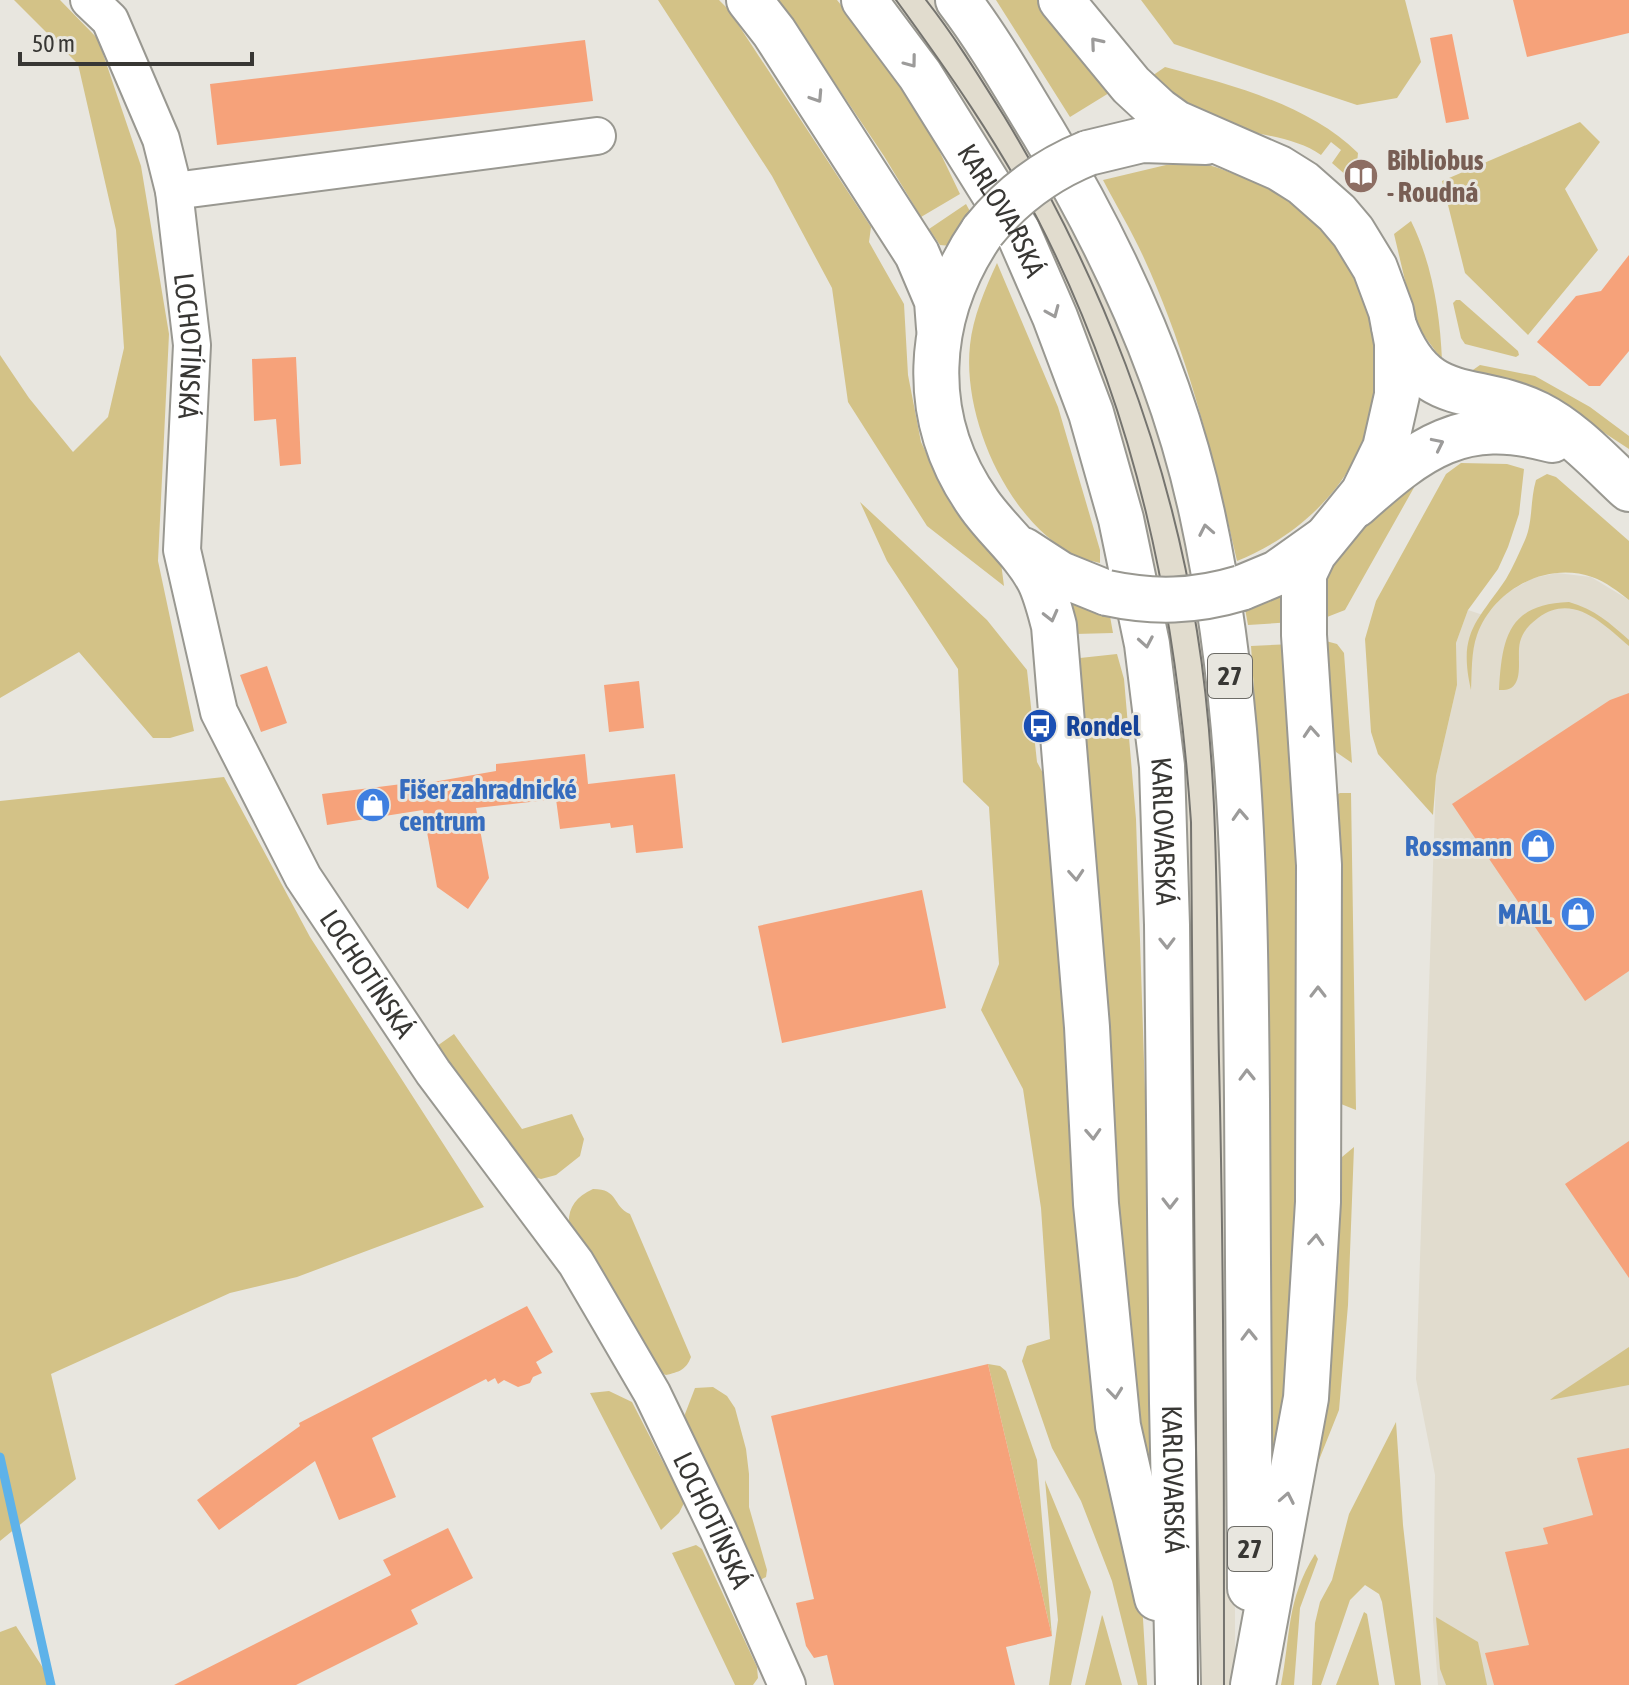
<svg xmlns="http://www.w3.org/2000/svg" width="1629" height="1685" font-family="'Asap Condensed',sans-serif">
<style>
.built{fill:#e1dcce}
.green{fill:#d3c287}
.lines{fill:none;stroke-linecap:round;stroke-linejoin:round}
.stream{stroke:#5eb2e9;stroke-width:9}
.building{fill:#f6a27a}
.minor-casing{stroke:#999891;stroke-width:40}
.tertiary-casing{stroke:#999891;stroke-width:48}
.primary-casing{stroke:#999891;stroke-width:48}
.minor{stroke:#fff;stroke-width:36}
.tertiary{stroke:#fff;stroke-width:44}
.primary{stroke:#fff;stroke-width:44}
.tram{stroke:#75746f;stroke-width:2}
.primary-bridge-casing{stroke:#999891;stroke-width:48;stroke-linecap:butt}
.primary-bridge{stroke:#fff;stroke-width:44}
.oneway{stroke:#9c9b9a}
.labels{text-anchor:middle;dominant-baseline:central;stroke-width:6;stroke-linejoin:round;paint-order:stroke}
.shield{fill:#e8e6df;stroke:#6d6c67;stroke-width:2}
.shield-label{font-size:26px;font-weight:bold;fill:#383734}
.education-label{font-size:28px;font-weight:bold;fill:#785e54;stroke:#e8e6df;text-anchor:start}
.street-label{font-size:28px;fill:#383734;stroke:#e8e6df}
.transit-label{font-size:28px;font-weight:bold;fill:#164399;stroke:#e8e6df;text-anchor:start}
.shop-label{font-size:28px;font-weight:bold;fill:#366cbe;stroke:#e8e6df;text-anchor:end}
</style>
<rect width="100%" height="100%" fill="#e8e6df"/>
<path class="built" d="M885 0H942L1104 271 1186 502 1225 752 1235 1393V1685H1190L1134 512Z
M1557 573 1591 577 1629 600V1685H1438L1433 1620 1435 1475 1416 1379 1436 776 1457 685 1456 643 1468 610 1486 616 1503 595 1533 578Z"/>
<path class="green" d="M14 0H60L98 39 141 166 169 334 158 561 194 731 170 738H153L79 652 0 698V355L29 398 73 452 108 417 124 348 116 230 78 64Z
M658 0H719L728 9 871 227 869 242 904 304 908 375 921 442 951 505 1001 563 1004 586 927 526 848 402 832 288 772 176Z
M779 0H837L866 36 924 119 960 194 921 217 884 156Z
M996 0H1040L1109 93 1070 117Z
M1141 0H1405L1421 62 1397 98 1357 105 1174 44Z
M1165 67C1231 85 1308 104 1358 153L1355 183 1332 163 1341 150 1331 142 1321 155C1289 132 1235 135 1198 116 1180 107 1164 90 1149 78Z
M1580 122 1600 142 1565 189 1598 250 1528 335 1465 273 1442 181Z
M1166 165C1179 165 1195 163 1208 165 1218 167 1228 172 1237 175 1321 203 1379 288 1376 377 1375 387 1376 398 1374 407 1359 479 1304 534 1237 561 1213 457 1188 353 1143 256 1131 230 1116 205 1103 180Z
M966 204 973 217 951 246 940 245 929 229Z
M1411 221C1432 263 1440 313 1442 360L1420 330 1412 310 1394 234Z
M997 263 1058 407 1100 550V563C1092 561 1083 559 1076 556 1008 522 962 418 970 345 973 317 985 289 997 263Z
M1456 300H1460L1518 351 1519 355 1516 357 1465 344 1461 338 1453 303Z
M1480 365 1535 376 1590 407 1629 436V449L1577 415 1470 372Z
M1461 463 1507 464 1524 469 1519 514 1508 547 1498 569 1468 610 1456 643 1457 685 1436 776 1433 815 1378 754 1371 732 1365 639 1376 601 1446 474Z
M1425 468 1345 610 1322 619C1323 605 1321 588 1325 575 1335 544 1399 490 1425 468Z
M1547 474 1556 477 1629 541V600C1619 592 1606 582 1592 577 1546 561 1493 590 1477 635 1471 652 1472 672 1471 690 1458 633 1476 623 1506 579 1513 567 1519 553 1525 540 1533 522 1530 500 1536 480Z
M860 502 987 620 1027 670 1037 762 1047 781 1141 1586 1147 1685H1138L1112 1581 1081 1501 1052 1448 1022 1361 1027 1346 1050 1339 1041 1208 1023 1089 981 1010 999 964 989 807 963 782 958 669 887 561Z
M1284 590 1293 622 1248 625 1244 603Z
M1074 600 1108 605 1113 633 1075 634 1072 605Z
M1569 602C1594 609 1610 623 1629 640V646C1603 624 1573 592 1538 618 1530 624 1523 631 1520 642 1517 654 1522 674 1515 684 1511 690 1506 690 1499 690 1502 638 1508 604 1569 602Z
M1322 640 1337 644 1344 653 1352 763 1336 752 1329 737Z
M1293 644 1306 923 1291 1383 1270 1542 1263 824 1251 646Z
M1117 654 1124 679 1136 819 1149 1212 1153 1477H1145L1108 1118 1080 658Z
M224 777 310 937 484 1207 297 1277 230 1293 51 1374 76 1479 0 1541V801Z
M1340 793H1351L1356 1110 1336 1102 1333 797Z
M454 1034 522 1129 572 1114 584 1139 580 1156 556 1175 541 1179 527 1175 437 1046Z
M1354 1147 1348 1305 1339 1410 1311 1480 1304 1516 1307 1521 1305 1525 1296 1522 1305 1466 1315 1450 1321 1432 1338 1170 1342 1157Z
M593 1189C619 1189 612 1206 630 1214L691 1357C686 1370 679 1372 666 1375L650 1368 571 1237C565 1214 571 1199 593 1189Z
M1629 1347V1385L1550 1400 1555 1396Z
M988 1364 1000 1366 1006 1371 1037 1460 1052 1636Z
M713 1387 727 1396 735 1408 746 1449 749 1474V1507L767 1570 766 1577 758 1581 686 1430 685 1414 695 1388Z
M609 1391 632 1402 684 1503 679 1513 661 1530 590 1393Z
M1396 1422 1403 1525 1421 1685H1395L1382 1602 1379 1594 1365 1585 1350 1600 1321 1685H1312L1315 1623 1320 1602 1332 1580 1349 1514Z
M1045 1480 1091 1592 1071 1685H1049L1058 1620Z
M696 1545 702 1549 757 1667 758 1678 753 1685H735L672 1553Z
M1315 1554 1318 1559 1300 1608 1294 1685H1281C1291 1634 1286 1601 1315 1554Z
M1364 1612 1367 1614 1379 1685H1336Z
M1102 1615 1103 1617 1122 1685H1085Z
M1436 1617 1478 1642 1487 1685H1446L1440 1669Z
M16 1626 54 1685H0V1632Z"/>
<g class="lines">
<path class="stream" d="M0 1457 51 1685"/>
</g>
<path class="building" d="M1513 0H1629V33L1527 57Z
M1452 34 1469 119 1446 123 1430 38Z
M585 40 593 101 217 145 210 84Z
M1629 255V351L1600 386H1589L1537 342 1576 296 1601 291Z
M296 357 301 464 280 466 276 419 254 421 252 359Z
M267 666 287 723 261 732 240 675Z
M639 681 644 728 609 732 604 685Z
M1629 693V971L1585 1001 1452 804 1610 700Z
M585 754 588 784 675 774 683 848 636 853 633 825 611 828 610 823 560 829 556 799 476 808 489 878 468 909 437 887 423 810 327 825 322 794 410 783V786L496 771V764Z
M922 890 946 1008 782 1043 758 926Z
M1629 1141V1278L1565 1184Z
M527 1306 553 1352 536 1362 542 1373 533 1377 530 1383 518 1387 504 1380 498 1384 495 1378 488 1382 486 1379 372 1438 396 1497 339 1520 315 1461 219 1530 197 1500 300 1426 299 1423Z
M988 1364 1052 1636 1006 1647 1015 1685H834L827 1655 814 1658 806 1646 796 1603 814 1599 771 1416Z
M1629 1448V1685H1494L1485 1653 1529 1645 1505 1552 1548 1544 1543 1528 1593 1515 1577 1458Z
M448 1528 473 1578 411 1610 418 1624 296 1685H174L391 1575 383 1560Z"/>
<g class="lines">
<g class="minor-casing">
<g id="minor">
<path id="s1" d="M89 0 110 20 161 139 174 191 192 345 182 550 219 712 303 877 433 1072 576 1263 610 1321 652 1393 718 1530 787 1685"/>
<path d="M174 191 597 136"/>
</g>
</g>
<g class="tertiary-casing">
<path id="tertiary" d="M1394 326C1426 410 1473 382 1538 414 1572 431 1601 463 1629 489
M1356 505C1420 448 1462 415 1552 440"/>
</g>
<g class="primary-casing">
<g id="primary">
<path d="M749 0 774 32 917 254 937 301 939 328"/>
<path id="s2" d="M864 0 920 75 1018 232 1055 317 1091 413 1121 519 1147 644 1162 766 1167 925 1172 1403 1178 1685"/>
<path d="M958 0C990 42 1016 88 1043 132 1114 250 1173 378 1202 513 1244 706 1245 902 1247 1099 1249 1262 1250 1425 1250 1588"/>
<path d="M1061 0 1131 85 1158 110 1176 123 1279 168 1303 183 1337 213 1353 232 1375 268 1391 311 1397 343V395L1385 448 1363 493 1314 553 1304 574V635L1319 865 1318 1202 1306 1398 1253 1685"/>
<path d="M1088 153 1142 140 1206 142"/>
<path d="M983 231C925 315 918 418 979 504 997 530 1024 551 1039 580 1046 594 1050 611 1054 626L1087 1027 1096 1204 1118 1426 1157 1598"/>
<path d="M1023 550 1060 574 1107 593"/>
<path d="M1241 588 1277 573 1322 541"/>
</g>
</g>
<use href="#minor" class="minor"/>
<use href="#tertiary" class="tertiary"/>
<use href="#primary" class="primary"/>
<path class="tram" d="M896 0C947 70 997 141 1037 218 1137 412 1176 607 1191 822L1198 1685
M926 0C955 37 979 76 1004 116 1100 274 1168 449 1197 631 1220 773 1216 919 1219 1061 1224 1269 1224 1477 1224 1685"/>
<g class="primary-bridge-casing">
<path id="primary-bridge" d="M983 231C1012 195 1046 170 1088 153
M1107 593C1153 603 1195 602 1241 588"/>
</g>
<use href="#primary-bridge" class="primary-bridge"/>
</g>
<defs><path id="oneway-chevron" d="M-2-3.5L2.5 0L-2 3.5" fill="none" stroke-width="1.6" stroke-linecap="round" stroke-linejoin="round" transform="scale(2)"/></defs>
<g class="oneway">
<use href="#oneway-chevron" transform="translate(1096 43) rotate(-130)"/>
<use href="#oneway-chevron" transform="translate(911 62) rotate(53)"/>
<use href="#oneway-chevron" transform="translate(817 97) rotate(57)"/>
<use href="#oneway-chevron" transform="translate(1053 312) rotate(67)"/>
<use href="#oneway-chevron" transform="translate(1438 444) rotate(-26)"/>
<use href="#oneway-chevron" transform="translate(1206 530) rotate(-101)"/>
<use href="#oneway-chevron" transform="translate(1051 616) rotate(76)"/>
<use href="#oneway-chevron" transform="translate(1146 642) rotate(80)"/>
<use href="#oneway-chevron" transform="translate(1311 732) rotate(-94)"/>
<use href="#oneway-chevron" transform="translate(1240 815) rotate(-93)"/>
<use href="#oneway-chevron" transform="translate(1076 875) rotate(86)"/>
<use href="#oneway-chevron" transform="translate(1167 943) rotate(89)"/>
<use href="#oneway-chevron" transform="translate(1318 992) rotate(-90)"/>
<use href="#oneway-chevron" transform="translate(1247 1075) rotate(-91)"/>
<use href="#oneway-chevron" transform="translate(1093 1134) rotate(87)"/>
<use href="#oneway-chevron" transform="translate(1170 1203) rotate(90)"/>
<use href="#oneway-chevron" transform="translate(1316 1240) rotate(-86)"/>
<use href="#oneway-chevron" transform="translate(1249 1335) rotate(-91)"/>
<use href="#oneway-chevron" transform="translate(1115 1393) rotate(84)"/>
<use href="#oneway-chevron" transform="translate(1287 1498) rotate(-79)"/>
</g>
<defs>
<g id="library-disc" transform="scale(1.8)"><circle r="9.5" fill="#8d6e63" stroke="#e8e6df"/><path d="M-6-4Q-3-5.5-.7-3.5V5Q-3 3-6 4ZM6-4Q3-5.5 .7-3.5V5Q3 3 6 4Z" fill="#fff"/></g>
<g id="bus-disc" transform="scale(1.8)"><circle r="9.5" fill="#1a4fb4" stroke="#e8e6df"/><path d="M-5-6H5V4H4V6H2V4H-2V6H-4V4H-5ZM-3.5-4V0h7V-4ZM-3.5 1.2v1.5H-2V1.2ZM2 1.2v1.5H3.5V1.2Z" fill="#fff"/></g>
<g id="shop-disc" transform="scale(1.8)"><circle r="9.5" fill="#3f7fe0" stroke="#e8e6df"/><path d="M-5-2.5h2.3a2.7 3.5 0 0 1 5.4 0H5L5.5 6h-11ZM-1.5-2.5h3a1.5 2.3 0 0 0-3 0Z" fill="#fff"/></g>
</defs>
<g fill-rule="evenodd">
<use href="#library-disc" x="1361" y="176"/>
<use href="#bus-disc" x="1040" y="726"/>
<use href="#shop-disc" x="373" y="805"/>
<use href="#shop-disc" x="1538" y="846"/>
<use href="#shop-disc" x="1578" y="914"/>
</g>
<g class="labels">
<g class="shield">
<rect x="1208" y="654" width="44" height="44" rx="6"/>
<rect x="1228" y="1527" width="44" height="44" rx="6"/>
</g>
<g class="shield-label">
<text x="1230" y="676">27</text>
<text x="1250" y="1549">27</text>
</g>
<g class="education-label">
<text x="1387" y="160">Bibliobus<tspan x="1387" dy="32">- Roudná</tspan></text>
</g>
<g class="street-label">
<text stroke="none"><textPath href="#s2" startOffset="252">KARLOVARSKÁ</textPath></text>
<text stroke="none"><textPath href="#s1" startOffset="368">LOCHOTÍNSKÁ</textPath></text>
<text stroke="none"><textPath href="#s2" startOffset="900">KARLOVARSKÁ</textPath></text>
<text stroke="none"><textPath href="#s1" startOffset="1040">LOCHOTÍNSKÁ</textPath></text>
<text stroke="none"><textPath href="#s2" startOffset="1548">KARLOVARSKÁ</textPath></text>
<text stroke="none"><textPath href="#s1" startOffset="1688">LOCHOTÍNSKÁ</textPath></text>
</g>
<g class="transit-label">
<text x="1066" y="726">Rondel</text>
</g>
<g class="shop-label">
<text x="399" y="789" text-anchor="start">Fišer zahradnické<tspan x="399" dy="32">centrum</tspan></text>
<text x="1512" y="846">Rossmann</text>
<text x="1552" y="914">MALL</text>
</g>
</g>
<path d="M20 52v12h232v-12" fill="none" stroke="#383734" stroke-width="4"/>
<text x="32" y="52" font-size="24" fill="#383734" stroke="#e8e6df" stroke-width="6" paint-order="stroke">50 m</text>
</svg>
